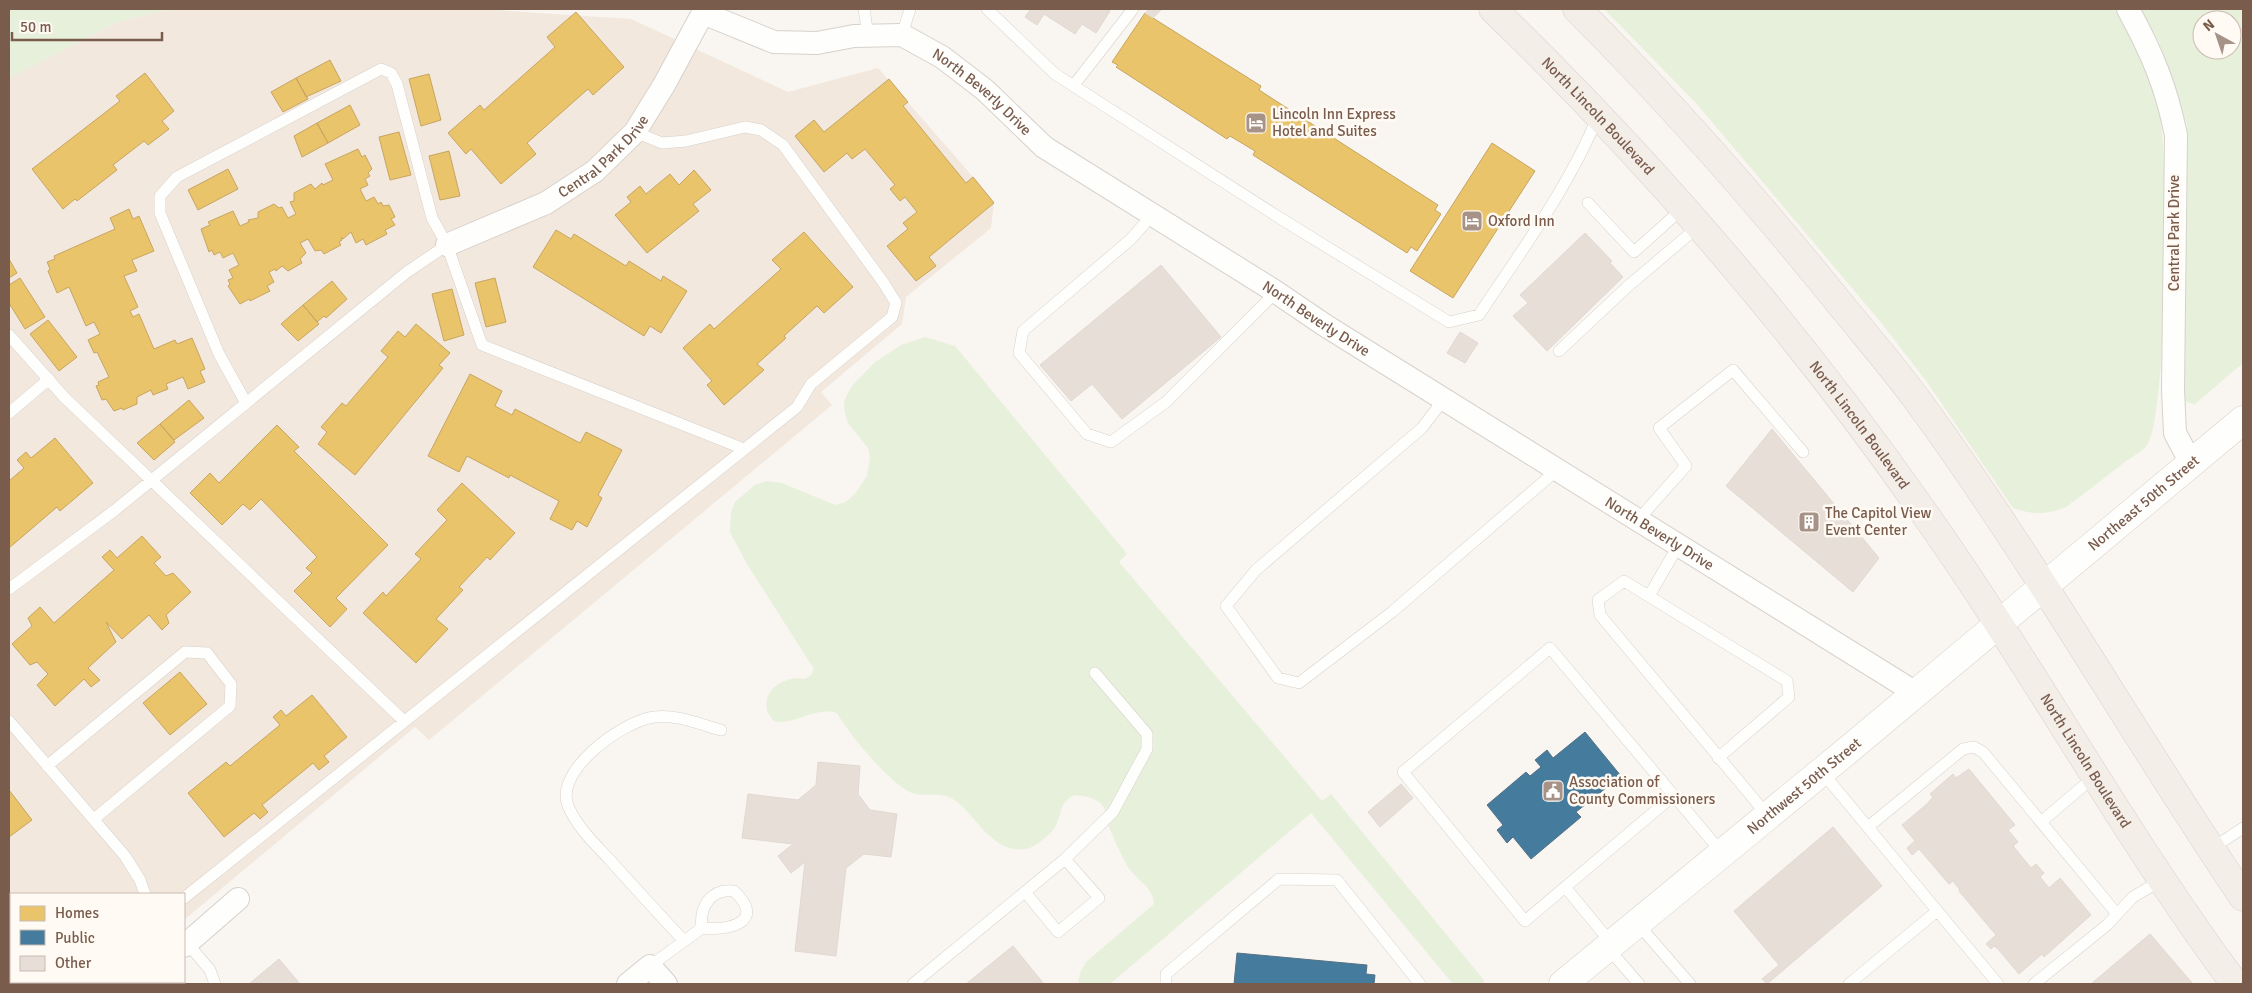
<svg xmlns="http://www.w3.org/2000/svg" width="2252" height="993" font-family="Signika,sans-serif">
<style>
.residential{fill:#f2e8de}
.green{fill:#e7f0db;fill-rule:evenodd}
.homes{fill:#e9c46a;stroke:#c8a561}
.public{fill:#457b9d;stroke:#557285}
.building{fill:#e6ded7;stroke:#e2d8d2}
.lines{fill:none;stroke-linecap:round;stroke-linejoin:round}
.lane-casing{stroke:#d7d1cb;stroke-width:12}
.street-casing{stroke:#d7d1cb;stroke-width:24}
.secondary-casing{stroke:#d9d2cb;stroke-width:29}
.primary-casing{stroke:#dad1cc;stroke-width:29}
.lane{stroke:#fefefd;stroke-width:11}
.street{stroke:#fefefd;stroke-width:22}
.secondary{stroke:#fefefd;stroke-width:28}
.primary{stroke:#f3eee8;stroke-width:28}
.labels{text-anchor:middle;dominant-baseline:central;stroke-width:5;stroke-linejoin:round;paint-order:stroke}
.street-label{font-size:15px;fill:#7a5c4d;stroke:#fffaf3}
.poi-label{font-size:15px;fill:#7a5c4d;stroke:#fffaf3;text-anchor:start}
</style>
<rect width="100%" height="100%" fill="#f9f5f0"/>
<path class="residential" d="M170 9H479L631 19 788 92 878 68 994 201 991 228 906 297 902 324 821 392 832 405 429 740 415 727 184 920V894H11V982H110L107 984H9V78L118 22Z"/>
<path class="green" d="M9 9H170L118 22 9 78Z
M1604 9H2115C2132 42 2150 73 2159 109 2169 151 2168 416 2147 445 2143 451 2132 457 2126 461 2106 477 2086 492 2066 507 2047 515 2032 515 2013 508L1927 382 1879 320 1696 103Z
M2140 9H2243V363L2195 404 2179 400 2187 125 2159 42ZM2202 20H2232V50H2202Z
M925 337 955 346 1127 554 1119 562 1322 801 1331 794 1483 979 1485 984H1453L1311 813 1110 984H1078L1080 973 1086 962 1154 904C1153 886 1136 880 1128 867 1123 859 1111 833 1108 824 1105 818 1107 810 1102 805 1095 797 1084 796 1074 795 1059 804 1063 809 1057 823 1053 833 1036 847 1026 849 993 854 977 817 956 801 941 790 927 798 912 793 891 785 848 733 837 713 816 705 788 729 773 720 770 717 768 713 767 710 762 689 786 675 805 679L811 675 814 669 747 564 730 532 731 512 735 502 755 485 767 481 782 483 835 505 846 502 855 494 867 476 870 458 868 448 848 423 845 413 844 401 851 387 874 363 901 345Z"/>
<path class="homes" d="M576 12 624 67 593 95 588 89 527 143 536 154 501 184 471 149 466 154 448 133 480 105 484 110 555 47 547 37Z
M1145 13 1261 86 1259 90 1438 205 1435 210 1441 214 1417 251 1411 247 1407 253 1253 155 1255 151 1230 136 1227 139 1116 67 1118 65 1112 62Z
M330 60 341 81 306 97 296 78Z
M145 73 174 111 162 121 169 129 148 145 144 141 113 165 117 170 77 201 75 199 63 209 32 169 120 101 116 96Z
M429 74 441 120 421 126 409 79Z
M296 78 308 99 283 112 271 92Z
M889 79 908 102 903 106 966 183 973 177 994 203 929 257 936 266 916 281 887 246 908 229 903 223 917 212 905 197 900 201 890 189 895 185 865 149 852 159 847 153 824 172 795 136 814 120 824 132Z
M350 105 360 125 328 143 317 123Z
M317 123 328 143 302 157 294 136Z
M399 132 411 175 390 180 379 137Z
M1492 143 1535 171 1453 298 1410 271Z
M358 149 362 157 365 155 372 169 368 173 370 176 365 179 368 185 360 189 366 201 374 197 378 204 381 202 383 206 389 205 395 217 391 219 395 225 385 230 387 234 366 245 363 239 356 243 351 232 343 239 341 237 342 240 339 242 341 245 324 254 321 250 315 251 308 239 300 243 306 253 300 259 302 263 288 271 282 266 276 271 275 269 269 272 274 282 267 286 270 291 250 301 249 299 240 304 228 286 230 284 228 280 233 278 229 270 239 265 233 253 223 258 220 252 214 255 212 250 209 252 201 229 210 225 208 222 233 211 240 226 249 222 248 220 258 218V212L274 204 279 208 282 207 288 218 296 214 290 202 294 201V193L311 184 315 189 322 183 323 185 333 180 325 164Z
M449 151 460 196 440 200 429 156Z
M228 169 238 189 198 210 188 190Z
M694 170 711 190 693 204 699 211 647 253 615 215 631 202 627 197 640 186 646 194 670 174 679 185Z
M129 209 133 219 139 216 154 251 132 260 137 271 124 276 138 307 130 311 133 317 139 314 154 349 175 340 177 344 192 338 205 369 200 371 205 382 188 389 183 377 166 384 168 389 153 395 151 390 137 397V404L123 410 122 408 114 411 106 399 102 400 96 386 99 385 98 382 109 377 97 352 94 353 88 340 100 334 94 322 86 326 69 287 57 293 48 271 50 269 47 262 55 259 54 256 115 229 110 218Z
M556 230 571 239 574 234 626 266 629 261 661 281 663 276 687 291 661 333 650 326 644 336 533 267Z
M804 232 853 287 824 313 817 306 784 336 786 338 757 364 764 370 724 405 707 385 712 381 683 348 710 324 714 329 781 269 772 260Z
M9 259 17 273 9 278Z
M20 278 45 317 25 329 9 303V285Z
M495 278 506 322 486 327 475 283Z
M332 281 347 299 326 318 324 316 317 322 303 305Z
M452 289 464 335 444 341 432 294Z
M303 305 319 324 298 341 281 324Z
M48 320 77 357 59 371 30 334Z
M416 324 450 353 439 365 443 368 355 475 318 444 327 432 321 427 342 403 346 406 388 357 381 351 398 331 405 337Z
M470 374 502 391 495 406 512 415 515 409 580 443 586 432 622 450 598 495 602 498 587 527 577 521 572 530 550 519 559 501 510 475 509 478 467 456 459 472 428 456Z
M189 400 204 418 174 440 160 424Z
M160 424 175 442 154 460 137 443Z
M277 425 299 447 294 451 388 545 336 598 347 609 330 627 294 591 312 573 306 568 317 557 261 499 250 510 243 504 222 525 190 493 210 473 219 483Z
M55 438 93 483 60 511 57 507 9 548V481L24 468 17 460 26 452 31 458Z
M462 483 515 533 490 560 487 557 459 587 463 590 436 619 448 629 416 663 363 613 383 592 386 596 421 559 415 554 447 520 437 510Z
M142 536 161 557 154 563 166 576 173 573 191 592 166 615 169 623 162 630 149 615 122 639 106 622 116 642 88 668 100 680 91 687 84 679 55 706 37 685 48 674 37 662 30 665 12 644 32 626 28 618 40 607 54 623 114 570 102 557 110 550 117 558Z
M180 672 207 704 170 735 143 703Z
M312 695 347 737 324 756 329 762 319 770 313 763 262 805 268 812 260 819 254 813 224 837 188 793 226 762 230 766 280 725 273 717 281 710 286 716Z
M9 790 32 820 9 837Z
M9 922 11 925V943L9 945Z"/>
<path class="public" d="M1585 732 1621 776 1576 812 1581 817 1531 859 1513 837 1507 843 1497 830 1503 825 1487 805 1526 772 1530 776 1541 767 1535 760 1547 750 1553 758Z
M1237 953 1367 965 1366 974 1375 975 1374 984H1234Z"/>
<path class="building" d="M1031 9H1106L1110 11 1096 33 1082 24 1075 34 1044 14 1037 25 1025 17Z
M1149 9H1162L1153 18 1145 13Z
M1585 233 1612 261 1610 263 1623 277 1547 351 1513 316 1528 303 1520 295Z
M1161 265 1221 337 1122 419 1092 384 1071 401 1040 365Z
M1460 332 1478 343 1465 363 1447 353Z
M1772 429 1879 558 1853 592 1726 486Z
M818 762 860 766 858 794 870 810 897 814 891 857 864 854 846 868 836 956 795 951 805 862 791 873 778 856 793 844 742 838 748 794 798 800 816 785Z
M1969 769 2015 825 2008 830 2018 842 2013 846 2031 868 2036 864 2044 873 2040 877 2049 888 2060 878 2091 915 2044 957 2042 954 2019 974 1998 949 1994 946 1991 949 1986 944 1996 935 1959 891 1960 890 1953 881 1949 884 1919 849 1912 855 1907 848 1915 841 1902 825 1927 804 1933 797 1930 794 1953 774 1956 778Z
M1401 784 1413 798 1380 827 1368 812Z
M1833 827 1882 886 1767 984 1762 979 1779 965 1734 911Z
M2150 934 2193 984H2091Z
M1013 946 1044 984H966Z
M279 959 300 984H249Z"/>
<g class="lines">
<g class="lane-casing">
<path id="lane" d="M864 9 868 36
M987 9 1055 74 1283 220 1449 322 1479 315C1521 251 1569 187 1598 116
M902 35 910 9
M1074 85 1133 9
M1588 203 1634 252 1683 208
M1153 214 1131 239 1023 331 1019 353 1087 434 1111 442 1166 402 1276 292
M9 335 64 397 404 721
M1559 351 1627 287 1699 226
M1444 399 1422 428 1256 570 1226 606 1278 678 1299 683 1392 612 1557 470
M246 403 219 354 160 213V196L177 177 381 69 391 73 397 84 432 218 447 245 482 345 744 449
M9 413 49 379
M1638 520 1686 466 1659 428 1733 370 1803 452
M9 589 115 510 407 272 447 245
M1649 596 1678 546
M9 721 125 856 140 880 145 894
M1718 758 1789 697 1787 681 1624 581 1598 600 1600 615 1768 816
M47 766 185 652 207 653 231 684 230 706 94 819
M1822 772 1998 984
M1673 796 1525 921 1403 772 1550 648 1722 853
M2041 822 2095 776
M1868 827 1963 749 1974 747 1983 752 2117 914
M2211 849 2243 828
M1065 859 1113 812 1147 749V734L1095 673
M1565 887 1612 944
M184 898 797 407 811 384 892 317 896 303 883 282 783 145 761 130 745 127 686 141 662 143 635 132
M1637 923 1690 984
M684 941C659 914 634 887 609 859 595 844 578 828 569 808 551 772 623 721 654 717 677 714 699 724 721 730
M187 943 210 970 215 984
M1607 947 1639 984
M650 966 702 928C699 907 711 888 734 891 767 922 729 931 702 928
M58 984 61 982
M913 984 1065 859 1099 898 1058 932 1025 892
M1166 984V974L1279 879 1337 880 1420 984
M1849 984 1937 911
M2034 984 2107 925 2133 897 2160 881"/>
</g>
<g class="street-casing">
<g id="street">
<path d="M2128 9C2152 53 2166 86 2176 135L2173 390 2175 433 2191 463"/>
<path id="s1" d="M703 13 774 42 817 43 854 36 902 35 942 57 985 90 1044 147 1276 292 1326 326 1916 693"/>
<path id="s2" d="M447 245 546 203 595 171 635 132 664 85 705 9"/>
<path d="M184 946 238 899"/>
<path d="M139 984 142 982"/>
<path d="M628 984 650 966 666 984"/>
</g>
</g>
<g class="secondary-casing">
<g id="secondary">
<path id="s3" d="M1563 984 1848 750 2243 420"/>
</g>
</g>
<g class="primary-casing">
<g id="primary">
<path id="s4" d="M1493 9C1651 162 1796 330 1922 510 2032 665 2122 832 2235 984"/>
<path d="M1577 9C1671 103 1758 202 1841 305 1867 337 1894 368 1918 401 2035 561 2133 734 2243 897"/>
</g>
</g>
<use href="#lane" class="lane"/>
<use href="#street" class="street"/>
<use href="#secondary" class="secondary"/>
<use href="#primary" class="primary"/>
</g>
<defs>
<g id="hotel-square" transform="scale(1.125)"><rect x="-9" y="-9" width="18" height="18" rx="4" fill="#a69286" stroke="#fffaf3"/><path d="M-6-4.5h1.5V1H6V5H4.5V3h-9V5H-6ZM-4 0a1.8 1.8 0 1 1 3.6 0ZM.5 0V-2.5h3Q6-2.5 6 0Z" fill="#fff"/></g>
<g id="building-square" transform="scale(1.125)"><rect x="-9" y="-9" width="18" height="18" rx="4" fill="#a69286" stroke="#fffaf3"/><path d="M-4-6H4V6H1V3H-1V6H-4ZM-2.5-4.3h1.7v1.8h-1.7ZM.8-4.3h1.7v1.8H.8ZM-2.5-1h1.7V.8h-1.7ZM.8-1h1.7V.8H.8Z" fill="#fff"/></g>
<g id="civic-square" transform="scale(1.125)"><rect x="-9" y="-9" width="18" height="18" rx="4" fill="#a69286" stroke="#fffaf3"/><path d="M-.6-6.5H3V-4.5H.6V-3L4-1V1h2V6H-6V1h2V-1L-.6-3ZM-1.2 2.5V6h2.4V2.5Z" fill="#fff"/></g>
</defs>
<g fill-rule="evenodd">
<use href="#hotel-square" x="1256" y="123"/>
<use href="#hotel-square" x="1472" y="221"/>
<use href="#building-square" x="1809" y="522"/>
<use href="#civic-square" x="1553" y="791"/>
</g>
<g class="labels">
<g class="street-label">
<text stroke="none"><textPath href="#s1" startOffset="304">North Beverly Drive</textPath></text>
<text stroke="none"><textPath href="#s4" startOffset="150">North Lincoln Boulevard</textPath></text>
<text stroke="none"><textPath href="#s2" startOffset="182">Central Park Drive</textPath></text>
<text transform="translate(2174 233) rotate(-90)">Central Park Drive</text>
<text stroke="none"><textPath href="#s1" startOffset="709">North Beverly Drive</textPath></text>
<text stroke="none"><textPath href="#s4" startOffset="555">North Lincoln Boulevard</textPath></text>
<text stroke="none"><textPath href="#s3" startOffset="754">Northeast 50th Street</textPath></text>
<text stroke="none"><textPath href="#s1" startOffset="1114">North Beverly Drive</textPath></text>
<text stroke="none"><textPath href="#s4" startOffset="960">North Lincoln Boulevard</textPath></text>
<text stroke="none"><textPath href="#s3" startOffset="312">Northwest 50th Street</textPath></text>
</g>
<g class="poi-label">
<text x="1272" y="114">Lincoln Inn Express<tspan x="1272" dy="17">Hotel and Suites</tspan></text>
<text x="1488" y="221">Oxford Inn</text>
<text x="1825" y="513">The Capitol View<tspan x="1825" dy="17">Event Center</tspan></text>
<text x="1569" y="782">Association of<tspan x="1569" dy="17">County Commissioners</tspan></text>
</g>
</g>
<rect width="2252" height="993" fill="none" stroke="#7a5c4d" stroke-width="20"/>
<rect x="10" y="893" width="175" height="90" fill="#fffaf3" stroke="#cabbb1"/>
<rect x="20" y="906" width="25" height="15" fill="#e9c46a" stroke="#cabbb1"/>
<text x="55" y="918" font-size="15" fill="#7a5c4d">Homes</text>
<rect x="20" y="930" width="25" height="15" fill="#457b9d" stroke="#cabbb1"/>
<text x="55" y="943" font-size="15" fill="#7a5c4d">Public</text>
<rect x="20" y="956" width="25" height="15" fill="#e6ded7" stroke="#cabbb1"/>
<text x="55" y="968" font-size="15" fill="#7a5c4d">Other</text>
<g transform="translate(2217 35) rotate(320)"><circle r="24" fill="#fffaf3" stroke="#cabbb1"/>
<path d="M0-4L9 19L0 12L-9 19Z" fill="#a69286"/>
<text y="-8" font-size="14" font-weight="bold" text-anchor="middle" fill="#7a5c4d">N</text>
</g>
<path d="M12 32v8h150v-8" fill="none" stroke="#7a5c4d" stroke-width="2.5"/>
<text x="20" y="32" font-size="15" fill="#7a5c4d" stroke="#fffaf3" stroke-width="4" paint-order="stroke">50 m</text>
</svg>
